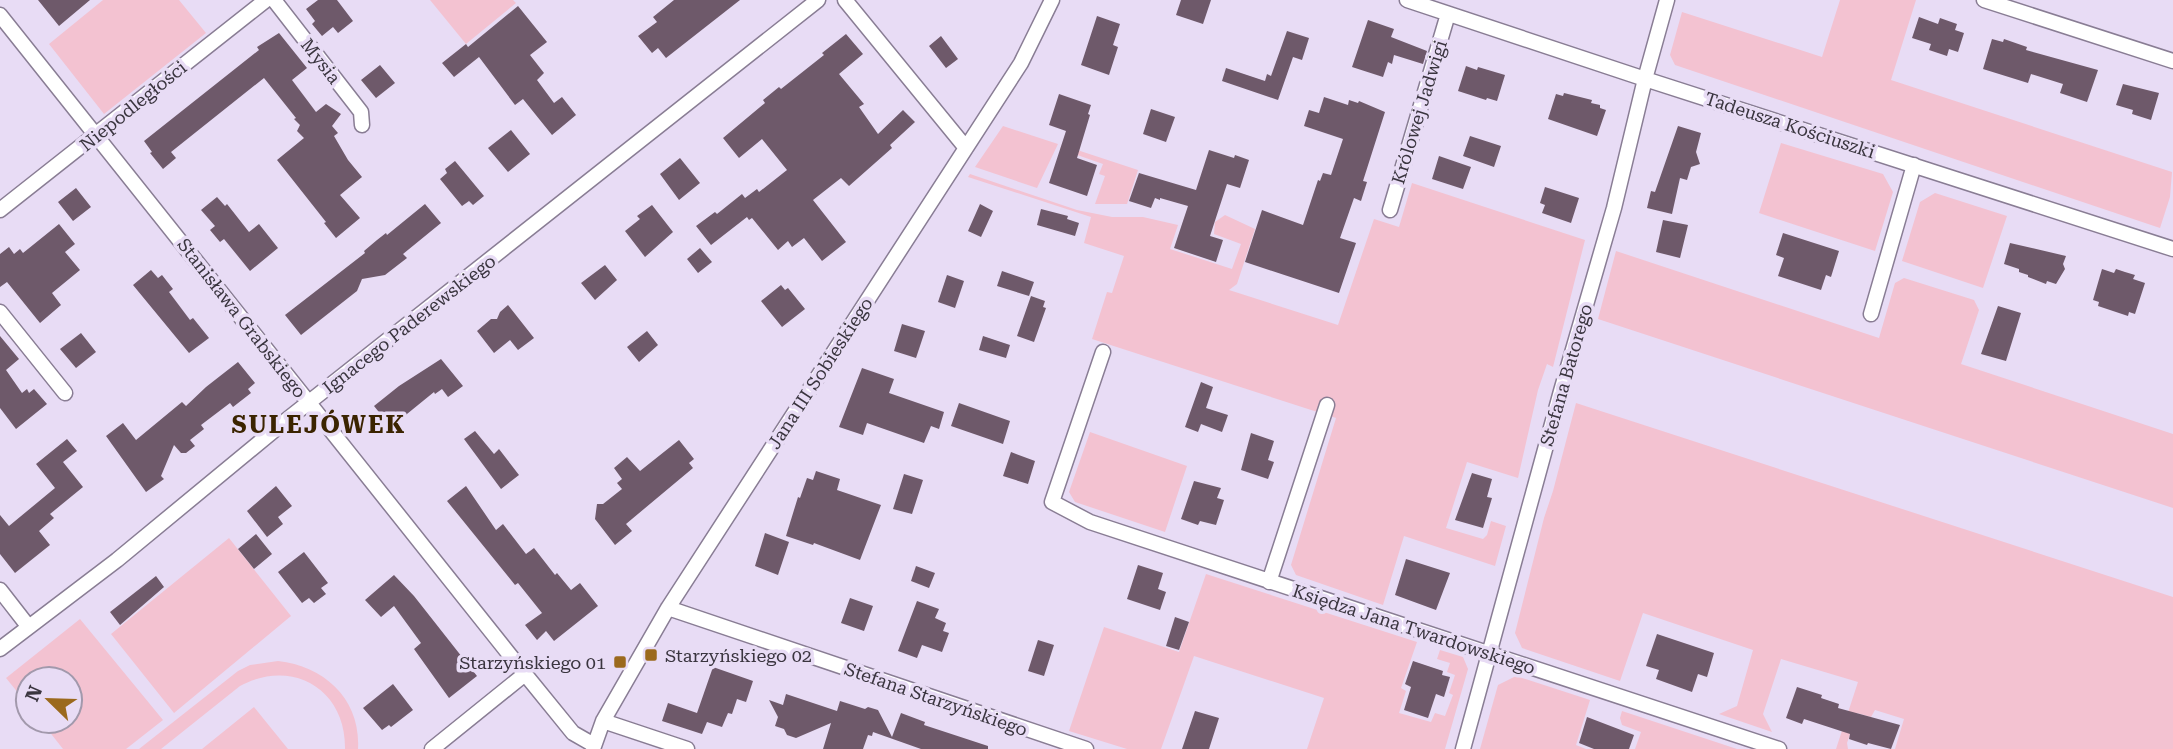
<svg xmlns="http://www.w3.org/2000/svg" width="2173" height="749" font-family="'Roboto Serif',serif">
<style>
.green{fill:#f3c2d1}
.building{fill:#6e596a}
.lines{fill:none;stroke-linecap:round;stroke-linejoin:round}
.street-casing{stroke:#897d94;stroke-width:17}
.street{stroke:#fff;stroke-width:14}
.poi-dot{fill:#9b691d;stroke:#e8dcf5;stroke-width:2.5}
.labels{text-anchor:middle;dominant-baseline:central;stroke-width:7;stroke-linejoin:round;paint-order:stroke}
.street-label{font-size:18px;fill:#3a353f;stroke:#e8dcf5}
.poi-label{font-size:18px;fill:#3a353f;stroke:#e8dcf5;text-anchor:start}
.district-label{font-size:24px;font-weight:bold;letter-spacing:2px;fill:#3b2400;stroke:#e8dcf5}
</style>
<rect width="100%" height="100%" fill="#e8dcf5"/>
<path class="green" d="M103 0H179L206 33 104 114 49 44Z
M430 0H513L516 3 466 44Z
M1840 0H1916L1891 80 2172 172 2170 197 2160 228 1675 65 1670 55 1682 12 1822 57Z
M1003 126 1058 144 1037 188 975 167Z
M1781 143 1883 174 1893 192 1875 251 1759 213Z
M1062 145 1138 170 1127 204H1095L1105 176 1099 174 1103 164 1060 149Z
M970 174 1077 210 1112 217H1143L1178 225 1170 249 1232 269 1241 244 1214 234 1215 222 1225 215 1255 229 1237 284 1229 290 1338 325 1374 219 1399 227 1412 183 1585 240 1553 367 1547 364 1538 390 1518 478 1467 462 1446 528 1483 539 1487 535 1491 521 1506 526 1495 566 1404 536 1383 605 1296 575 1291 565 1336 418 1092 339 1107 292 1112 293 1124 256 1084 243 1091 217 968 177Z
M1935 193 2007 216 1983 288 1902 261 1920 202Z
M1616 251 1879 338 1895 283 1904 278 1974 300 1979 310 1961 364 2173 434V508L1598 319Z
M1576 403 2173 597V749H1895L1904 719 1875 710 1871 717 1857 713 1847 743 1848 749H1836L1858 682 1781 659 1763 714 1772 732 1719 714 1737 706 1753 650 1643 613 1620 681 1522 648 1515 633 1544 518 1553 491Z
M1090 432 1187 466 1165 532 1075 502 1069 492Z
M229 538 291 616 174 713 111 634Z
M1206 574 1417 642 1401 688 1406 691 1399 713 1431 722 1435 713 1445 716 1453 695 1449 693 1455 675 1447 672 1450 663 1437 659 1440 650 1463 657 1468 669 1445 749H1307L1324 698 1194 656 1161 749H1127L1069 731 1104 627 1179 652Z
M80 619 163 720 126 749H63L41 721H70V679H28V705L6 678Z
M278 661C325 666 361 700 358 749H345C346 689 292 658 240 686L161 749H139L238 671 250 665Z
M1516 676 1590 700 1576 745 1586 749H1480L1498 685Z
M254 707 288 749H202Z
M1622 711 1737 749H1635L1641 732 1622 725 1620 718Z"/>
<path class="building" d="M38 0H90L59 26Z
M318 0H337L353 21 338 33 333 27 322 36 312 24 315 21 306 9Z
M674 0H740L666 58 658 48 652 53 638 36 657 22 653 17Z
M1181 0H1211L1203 24 1176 15Z
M518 6 547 42 530 55 544 73 537 80 554 103 562 97 576 115 552 135 523 99 515 105 479 57 454 77 442 63 466 44 468 47Z
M1097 16 1120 24 1113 45 1118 47 1109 75 1081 65Z
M1919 17 1938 24 1940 18 1957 24 1955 30 1964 33 1958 52 1949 49 1947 56 1929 50 1931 44 1912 38Z
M1368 20 1394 29 1391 37 1427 51 1423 64 1394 55 1392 64 1388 62 1383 77 1352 67Z
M1287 31 1309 38 1302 60 1293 57 1278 100 1222 81 1226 68 1265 81 1267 74 1271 76Z
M279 33 307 68 292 80 316 112 326 104 341 114 332 126 338 133 334 136 348 160 362 177 340 195 360 218 336 238 324 223 326 222 277 160 304 138 297 131 300 125 294 119 296 118 264 78 171 152 176 158 163 169 150 153 152 152 144 141 259 50 257 47Z
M846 34 863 54 839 74 864 104 859 107 878 134 903 110 915 122 890 145 892 148 849 186 841 178 813 200 846 242 822 261 804 238 792 247 788 241 778 250 752 218 749 220 747 217 711 245 696 226 715 212 717 214 742 194 745 198 757 189 759 192 787 170 762 139 739 158 723 138 765 103 763 100 779 87 781 89 824 55 822 53Z
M941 36 958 59 946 68 929 46Z
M1992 39 2003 42 2004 39 2027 47 2026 50 2098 70 2087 102 2060 93 2063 84 2031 74 2028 83 1983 69Z
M380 65 395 83 376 98 361 80Z
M1466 66 1477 70 1478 67 1505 75 1497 101 1487 98 1486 100 1458 91Z
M2123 84 2159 93 2151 120 2132 114 2133 110 2116 105Z
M1564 93 1592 100 1591 103 1600 105V108L1606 110 1597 136 1548 119 1556 94 1563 96Z
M1059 94 1091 105 1088 114 1090 115 1077 158 1097 165 1087 196 1049 183 1066 131 1049 125Z
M1324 97 1348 105 1349 100 1358 103 1359 101 1385 112 1363 181 1367 182 1361 201 1354 198 1340 238 1356 243 1339 293 1245 262 1262 210 1303 225 1318 180 1320 181 1323 173 1331 175 1343 139 1304 126 1309 110 1319 113Z
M1151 109 1175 117 1166 142 1143 134Z
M1678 126 1701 133 1696 152 1700 164 1691 167 1687 180 1680 178 1672 214 1647 208 1651 191 1655 192Z
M511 130 530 154 508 172 488 148Z
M1470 136 1501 146 1494 167 1463 156Z
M1209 150 1234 158 1235 155 1249 160 1240 188 1227 184 1210 236 1223 240 1216 262 1174 248 1188 206 1160 198V200L1155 198 1151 208 1129 201 1139 173 1196 190Z
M1439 156 1471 167 1463 189 1432 179Z
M680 158 700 183 679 200 660 174Z
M455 161 484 196 473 205 469 201 462 206 440 179 447 173 445 169Z
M1545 187 1579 198 1571 223 1542 213 1545 205 1540 203Z
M76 188 91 207 73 221 58 202Z
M217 197 225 206 227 204 249 232 259 224 278 248 250 271 224 239 220 242 210 230 215 226 201 210Z
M425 204 441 223 403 254 407 258 385 275 362 279 357 291 301 335 285 315 365 253 364 251 377 240 386 233 387 235Z
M980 204 993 211 981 237 968 231Z
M652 205 673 232 645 257 625 231 640 219 637 216Z
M1041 209 1068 216 1067 219 1079 223 1075 236 1037 225Z
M1663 220 1688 225 1680 258 1656 252Z
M59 224 75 244 65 252 80 270 52 293 61 305 40 323 7 282 0 287V254L9 247 14 254 20 249 23 253Z
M1783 233 1839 251 1831 277 1826 275 1821 290 1778 276 1784 258 1776 255Z
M2010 243 2066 256 2063 264 2065 269 2056 284 2047 281 2046 284 2028 277V275L2019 272V269L2004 264Z
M700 248 712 262 698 273 687 259Z
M605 265 617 280 595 300 581 283Z
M2102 269 2114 273 2116 269 2125 272 2135 275 2133 279 2145 283 2135 314 2129 312 2128 316 2098 306 2099 302 2093 300Z
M151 270 158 278 162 275 173 289 169 292 190 320 193 318 209 338 189 353 133 285Z
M1002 271 1034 282 1029 296 997 286Z
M947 275 964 281 955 308 938 302Z
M781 285 785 290 788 288 805 309 782 327 761 301Z
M1031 296 1045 301 1043 307 1046 308 1034 342 1017 336Z
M508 305 534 338 518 350 510 340 494 353 477 331 491 319H497L500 312Z
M1998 306 2021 313 2006 361 1981 354Z
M902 324 925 331 916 358 894 351Z
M647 331 658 345 639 362 627 347Z
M81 333 96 352 76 368 60 349Z
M0 336 19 359 6 370 22 393 27 389 29 393 34 389 47 404 16 429 0 408Z
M983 336 1010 345 1006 358 979 350Z
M441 359 463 386 448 397 442 389 435 394 434 392 391 427 374 406 399 386Z
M238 362 255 383 248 389 251 393 233 407 230 403 201 425 204 429 190 440 195 446 186 453H181L174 445 161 476 164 479 146 492 106 436 123 423 136 440 182 402 186 406 206 387Z
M862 368 894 379 889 393 944 412 939 429 931 426 924 443 867 423 863 435 839 427Z
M1201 382 1213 387 1206 408 1228 415 1222 432 1201 424 1198 432 1185 427Z
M959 403 1010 421 1003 444 951 426Z
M475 431 494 454 499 449 519 475 501 489 464 439Z
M1251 433 1274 441 1268 460 1274 462 1268 479 1241 470Z
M67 439 77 451 63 462 83 487 50 514 54 518 39 531 50 545 15 573 0 554V515L9 526 55 488 36 464Z
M679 440 694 459 689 463 693 468 626 524 632 531 615 545 595 519 597 504H603L622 489 617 483 622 479 614 468 627 457 640 471Z
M1011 452 1035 461 1028 484 1003 476Z
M816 471 840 479 837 490 881 505 860 560 814 543 813 545 786 536 798 497 800 498 807 478 813 480Z
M1472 473 1492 479 1487 497 1492 498 1483 528 1455 520Z
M904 474 923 480 912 514 893 509Z
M1194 481 1221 488 1217 498 1224 500 1216 525 1200 521 1198 525 1181 519Z
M276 486 292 506 278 517 283 524 267 537 247 511Z
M466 486 496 530 503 524 526 554 534 548 555 575 557 573 571 590 580 583 598 606 554 641 546 631 537 640 525 625 542 613 518 583 515 585 447 501Z
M765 533 789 542 778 575 755 566Z
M256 534 272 554 254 569 238 549Z
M304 552 328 583 321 588 326 594 314 603 309 598 302 603 278 572Z
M1406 559 1450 573 1436 610 1395 595Z
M1138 565 1163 573 1158 589 1166 592 1160 610 1127 599Z
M916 566 935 573 929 588 911 581Z
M394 575 414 596 477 676 449 698 414 649 421 643 394 606 381 617 365 600Z
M156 576 164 587 120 625 110 612Z
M850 598 873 606 864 631 841 623Z
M917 601 939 609 935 618 946 623 943 631 949 633 942 652 922 645 917 658 898 651Z
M1175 617 1189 622 1179 650 1166 646Z
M1657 634 1714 653 1707 677 1698 674 1692 692 1656 679 1659 670 1646 666Z
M1038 640 1054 645 1044 676 1028 671Z
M1413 661 1443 671 1442 675 1450 677 1444 697 1436 694 1428 718 1404 710 1411 687 1405 684Z
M713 667 753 681 746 702 737 699 732 714 728 713 722 727 707 722 702 734 662 721 668 703 697 713Z
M393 684 413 710 391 727 389 725 382 730 363 708Z
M1797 687 1822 695 1821 698 1839 704 1838 708 1900 725 1891 749 1868 743 1867 745 1849 739 1850 734 1804 719 1802 724 1786 718Z
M786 694 837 711 840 701 865 709 868 707 878 710 892 737 901 713 925 722 924 725 988 746V749H921L873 732 872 736 868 735 863 749H823L831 723 796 738 787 735 784 729 775 726 778 717 769 700 783 705Z
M1195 711 1219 718 1209 749H1182Z
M1587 717 1634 735 1629 749H1594L1579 743Z"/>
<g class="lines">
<g class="street-casing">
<path id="street" d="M274 0 361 112 362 125
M845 0 966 148
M1407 0 1645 79 2173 249
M1984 0 2173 61
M0 15 525 674 573 733 594 745
M0 210 266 0
M1390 210 1448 14
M0 312 65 393
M1871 314 1914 165
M1103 352 1052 502 1090 522 1779 749
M1269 582 1327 405
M0 590 28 626
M668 608 1086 749
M0 649 117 560 289 418 818 0
M603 721 687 749
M432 749 525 674
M593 749 603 721 668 608 1021 63 1052 0
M1463 749 1561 391 1614 208 1645 79 1667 0"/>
</g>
<use href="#street" class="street"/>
</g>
<g class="poi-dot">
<rect x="644" y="648" width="14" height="14" rx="3.5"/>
<rect x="613" y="655" width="14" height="14" rx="3.5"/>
</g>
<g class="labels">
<g class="street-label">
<text transform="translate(321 61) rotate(52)">Mysia</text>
<text transform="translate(133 106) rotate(-39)">Niepodległości</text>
<text transform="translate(1419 112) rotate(-73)">Królowej Jadwigi</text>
<text transform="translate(1790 125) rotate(18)">Tadeusza Kościuszki</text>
<text transform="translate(242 318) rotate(52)">Stanisława Grabskiego</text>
<text transform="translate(409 324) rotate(-38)">Ignacego Paderewskiego</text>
<text transform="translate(820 373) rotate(-57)">Jana III Sobieskiego</text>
<text transform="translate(1566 375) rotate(-74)">Stefana Batorego</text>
<text transform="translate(1414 629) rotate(18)">Księdza Jana Twardowskiego</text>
<text transform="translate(936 699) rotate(19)">Stefana Starzyńskiego</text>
</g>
<g class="poi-label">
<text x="665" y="655">Starzyńskiego 02</text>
<text x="606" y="662" text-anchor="end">Starzyńskiego 01</text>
</g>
<g class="district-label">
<text x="319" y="425">SULEJÓWEK</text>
</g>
</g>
<g transform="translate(49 700) rotate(293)"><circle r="33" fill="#e8dcf5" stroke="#a299ac" stroke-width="2"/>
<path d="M0-5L12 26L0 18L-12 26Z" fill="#9b691d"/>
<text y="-10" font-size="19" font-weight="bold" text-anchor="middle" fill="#3a353f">N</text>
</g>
</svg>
